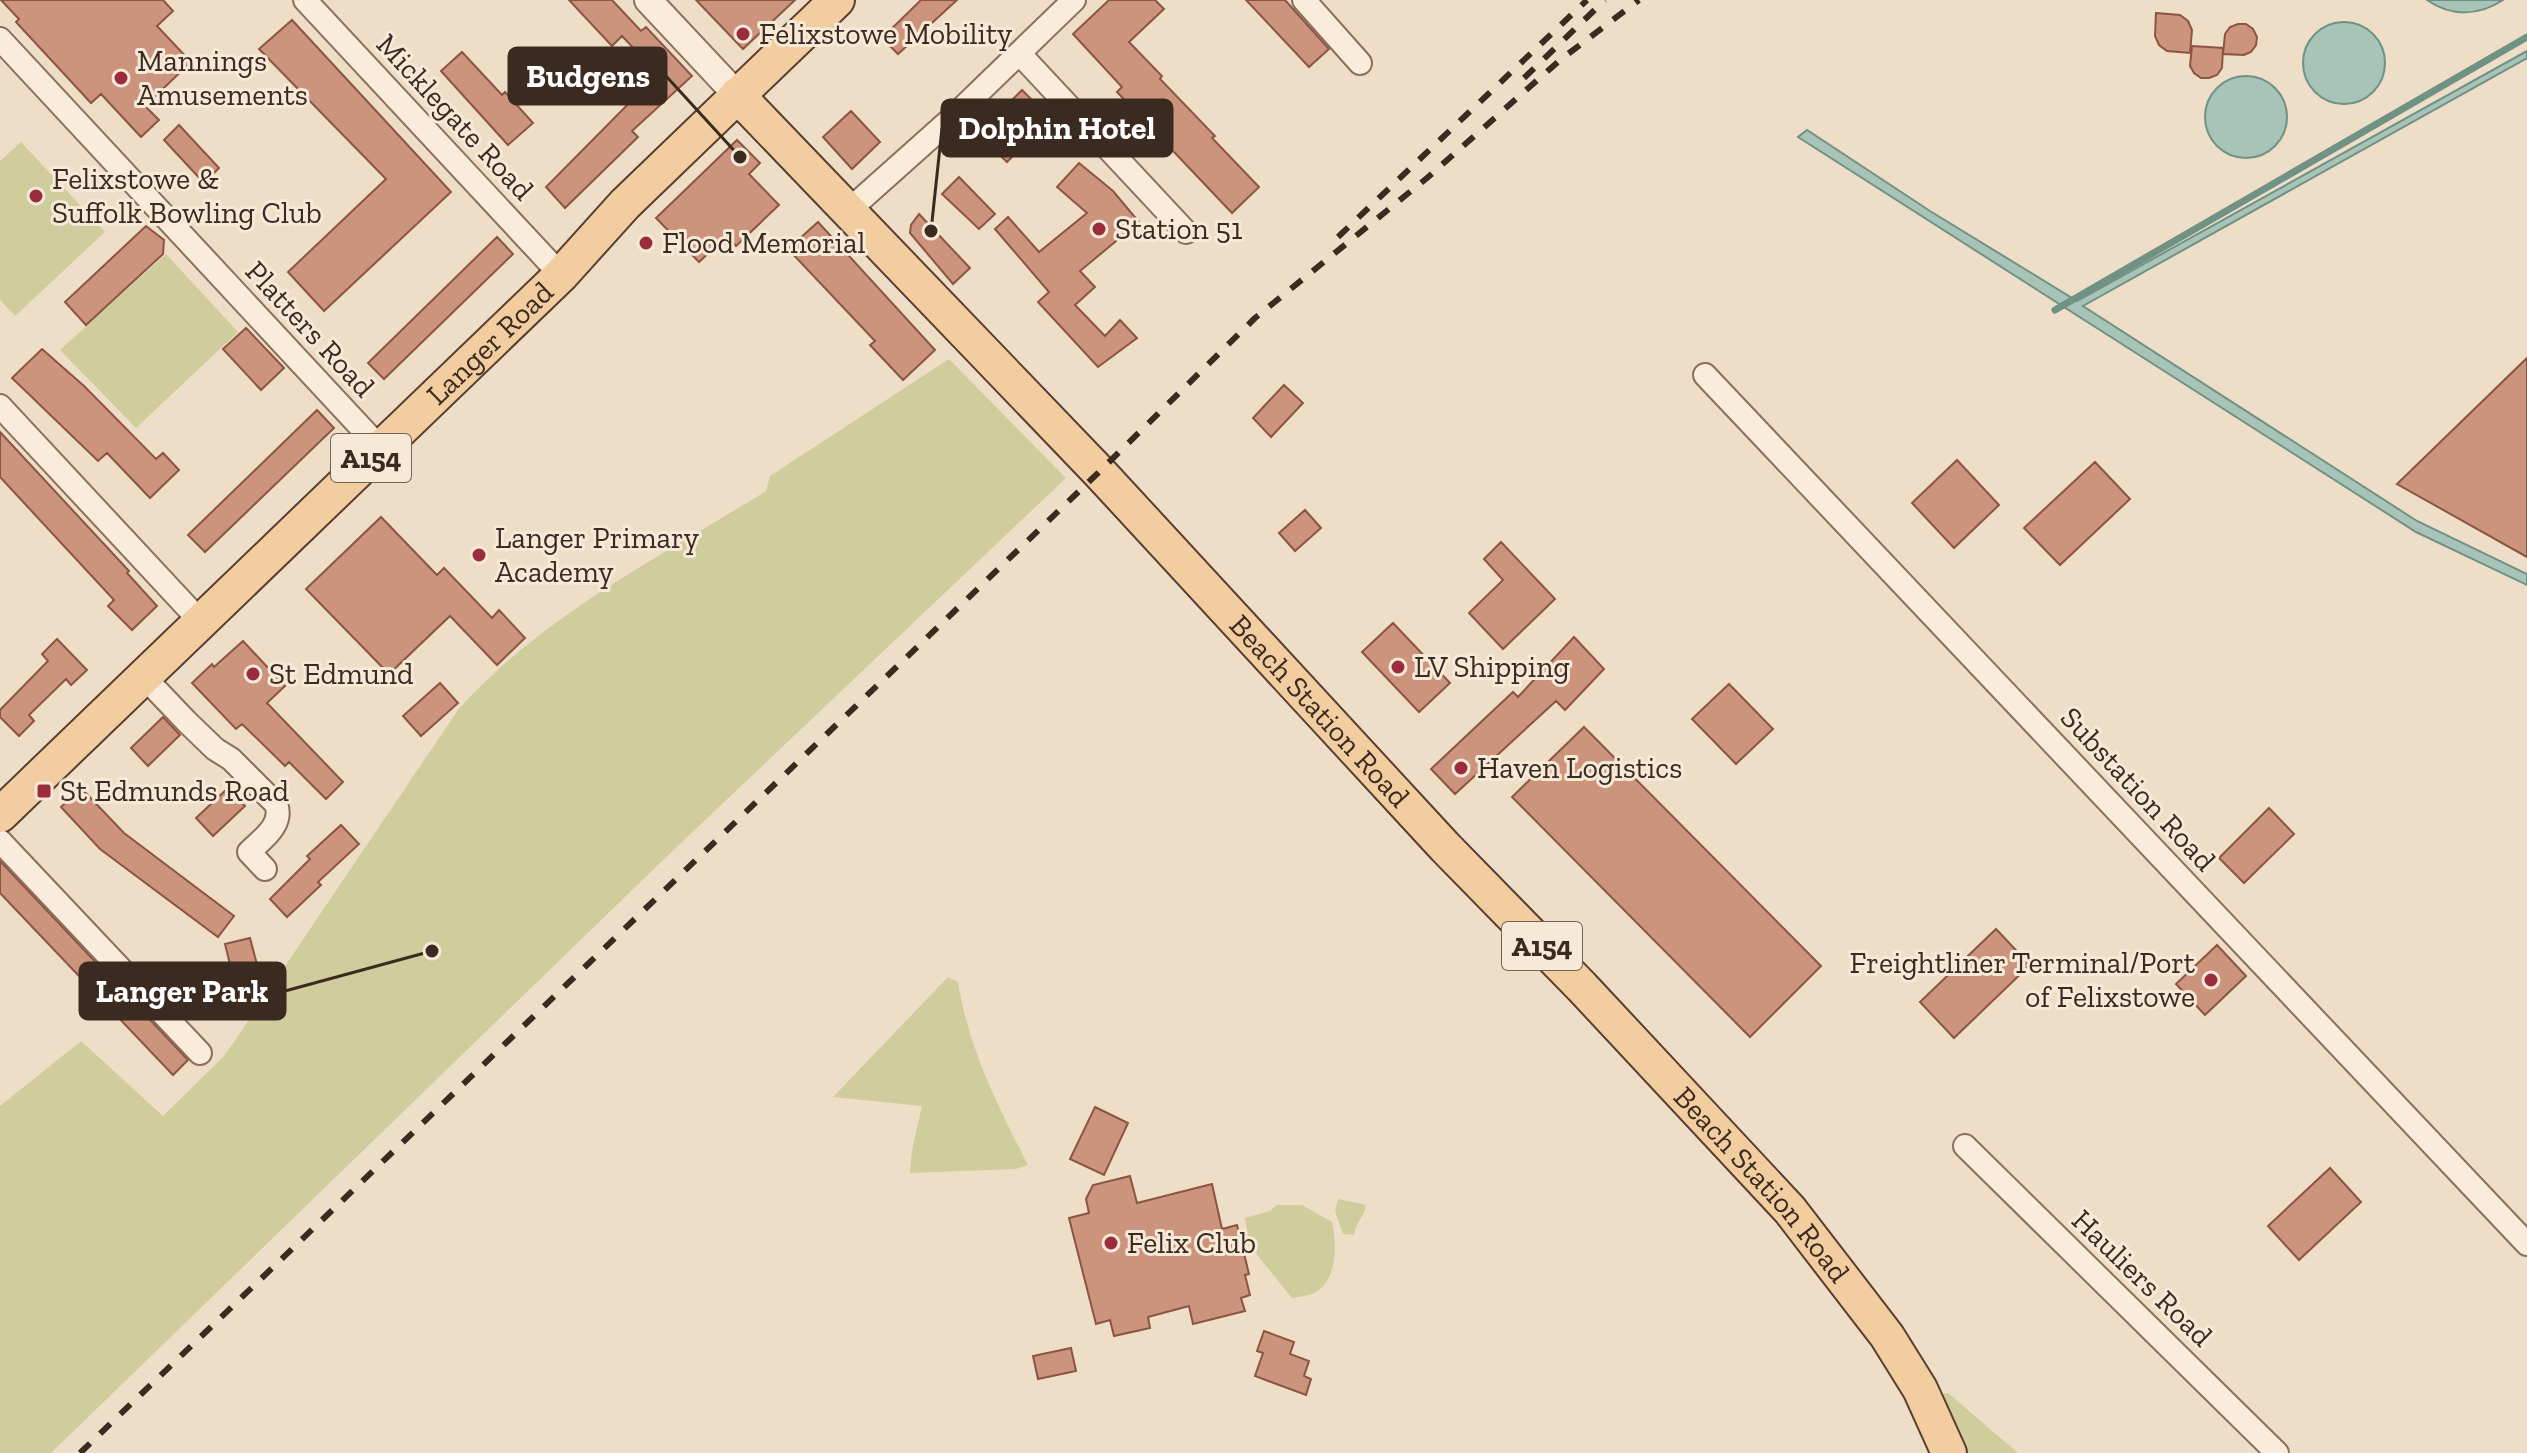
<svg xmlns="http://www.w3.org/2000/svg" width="2527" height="1453" font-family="'Zilla Slab',serif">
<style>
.green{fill:#cecd9b}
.water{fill:#a8c3b8;stroke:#6f9284;stroke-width:2}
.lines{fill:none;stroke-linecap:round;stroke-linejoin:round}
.stream{stroke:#6f9284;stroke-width:7}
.building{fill:#cd947d;stroke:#8b5542;stroke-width:2}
.minor-casing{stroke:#8b6f5c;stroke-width:26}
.tertiary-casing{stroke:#8b6f5c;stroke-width:30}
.primary-casing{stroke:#593e30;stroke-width:38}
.minor{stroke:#f9ecdb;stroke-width:22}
.tertiary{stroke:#f9ecdb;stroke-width:26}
.primary{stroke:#f1cda0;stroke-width:34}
.rail{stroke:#3b2a20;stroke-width:6;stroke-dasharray:14 14;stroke-linecap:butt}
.poi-dot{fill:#9b2c3b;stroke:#f6e9d7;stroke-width:3}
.labels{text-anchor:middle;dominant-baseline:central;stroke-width:6;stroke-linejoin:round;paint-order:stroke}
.shield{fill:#f6e9d7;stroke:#736357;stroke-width:2}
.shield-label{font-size:28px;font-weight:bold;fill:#3b2a20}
.poi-label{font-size:30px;fill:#3b2a20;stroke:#f6e9d7;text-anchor:start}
.street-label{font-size:30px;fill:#3b2a20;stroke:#f6e9d7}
.leader{fill:none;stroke:#3b2a20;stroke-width:3}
.callout-dot{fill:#3b2a20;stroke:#f6e9d7;stroke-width:3}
.callout{fill:#3b2a20;stroke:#3b2a20;stroke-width:3}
.callout-label{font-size:32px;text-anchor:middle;font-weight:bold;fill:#fff}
</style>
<rect width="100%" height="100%" fill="#efdec7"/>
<path class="green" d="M21 142 105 232 15 316 0 300V161Z
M166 254 238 332 136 428 60 350Z
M949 359 1066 478 661 862 51 1453H0V1106L81 1041 163 1116 225 1055 458 710C540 617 662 556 766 491L770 476Z
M948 977 958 982C969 1050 997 1104 1028 1165L1016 1169 910 1173 912 1150 922 1106 833 1097Z
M1338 1199 1366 1205C1364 1217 1355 1224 1354 1235L1343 1234 1335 1211Z
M1277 1205H1302L1332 1222C1337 1245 1338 1283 1312 1294 1306 1296 1298 1297 1292 1298L1249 1245 1245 1218 1270 1211Z
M1948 1393 2018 1453H1949L1923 1396Z"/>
<path class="water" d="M2427 0H2503C2479 16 2451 17 2427 0Z
M2303 63a41 41 0 1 1 82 0a41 41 0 1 1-82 0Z
M2527 51V58L2083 306 2417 521 2527 574V585L2416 532 1798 137 1807 130 1930 211 2077 301Z
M2205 117a41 41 0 1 1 82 0a41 41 0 1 1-82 0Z"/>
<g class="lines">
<path class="stream" d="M2055 310 2527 37"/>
</g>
<path class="building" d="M1 0H163L173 11 157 26 191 62 145 106 159 120 141 137 101 94 91 103 16 22 19 19Z
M569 0H612L641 31 646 27 692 76 632 131 638 137 565 208 546 187 658 74 622 36 612 46Z
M696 0H795L743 49Z
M921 0H957L898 54 882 38Z
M1109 0H1155L1164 9 1129 42 1162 76 1160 79 1215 136 1212 138 1259 187 1232 213 1117 92 1122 87 1073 34Z
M1246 0H1285L1329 49 1309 67Z
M2156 13 2180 15 2188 21 2192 30 2190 53 2167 51 2159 45 2155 36Z
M292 20 451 192 324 311 288 272 386 179 259 49Z
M2238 24H2246L2253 29 2257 37 2256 45 2251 52 2244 55 2223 54 2225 34 2230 27Z
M2192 46 2223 48 2222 68 2217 75 2209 78H2201L2194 73 2190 66Z
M462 52 502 95 505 92 533 123 508 145 441 71Z
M1022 90 1050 118 1007 162 984 140 1007 115 1002 110Z
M851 111 880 142 852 169 823 137Z
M179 125 219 168 204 183 164 140Z
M737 140 760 163 749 174 779 205 736 246 727 236 699 262 656 218Z
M1079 163 1113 191 1139 222 1080 271 1095 287 1075 305 1105 336 1120 320 1137 338 1098 367 1038 302 1049 292 995 229 1008 217 1039 252 1087 213 1057 187Z
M959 177 995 214 979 229 942 194Z
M919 214 970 268 953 284 910 233 911 225Z
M818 222 935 350 903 380 870 345 875 341 788 249Z
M146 226 164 240 163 254 86 325 65 302Z
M497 237 513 254 384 379 368 363Z
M246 328 284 368 261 390 223 349Z
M42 349 84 386 156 459 163 453 179 470 150 498 107 453 98 461 12 378Z
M2527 358V557L2397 484Z
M1284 385 1303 403 1271 437 1253 418Z
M317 410 334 428 205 552 188 535Z
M0 432 129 571 127 573 157 606 132 630 108 606 114 600 0 477Z
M1957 460 1999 505 1954 548 1912 503Z
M2095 462 2130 499 2060 565 2024 528Z
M1305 510 1321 528 1295 551 1279 533Z
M381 517 437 575 444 568 492 618 499 610 525 638 497 665 450 616 389 674 306 589Z
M1501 542 1555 599 1503 649 1469 613 1503 580 1484 559Z
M1393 623 1450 683 1419 712 1362 652Z
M1574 637 1604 669 1565 710 1556 701 1455 794 1431 769 1513 692 1518 697Z
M57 639 87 670 71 685 66 679 29 715 34 721 19 736 0 717V710L48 661 42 654Z
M243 641 285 686 267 703 343 782 326 799 289 762 285 766 242 724 236 729 192 683 212 664 214 667Z
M440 683 458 703 421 736 403 716Z
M1729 684 1773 729 1736 764 1692 719Z
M163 717 180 735 148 766 131 748Z
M1584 727 1821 966 1750 1037 1512 797Z
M81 788 124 833 234 916 218 937 100 849 61 807Z
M228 788 245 806 213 836 196 818Z
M2269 808 2294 834 2244 883 2219 858Z
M341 825 359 844 318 882 321 885 287 917 270 899 310 859 307 856Z
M0 861 188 1060 173 1075 0 893Z
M1996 929 2030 965 1954 1038 1920 1002Z
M250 938 265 995 239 1001 225 944Z
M2217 945 2246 976 2205 1015 2176 984Z
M1095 1107 1128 1123 1104 1175 1070 1159Z
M2330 1168 2361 1202 2299 1260 2268 1226Z
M1130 1176 1137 1203 1212 1184 1222 1229 1237 1225 1249 1274 1245 1275 1250 1295 1241 1298 1245 1311 1193 1324 1189 1306 1148 1317 1150 1328 1114 1336 1110 1320 1096 1324 1069 1218 1089 1213 1086 1199 1093 1185Z
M1264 1331 1294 1342 1290 1354 1309 1361 1304 1376 1311 1379 1306 1395 1255 1376 1263 1353 1257 1351Z
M1071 1348 1076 1371 1038 1379 1033 1356Z"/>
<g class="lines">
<g class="minor-casing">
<path id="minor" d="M305 0 561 275
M1304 0 1360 63
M0 39 381 449
M1019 53 1186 232
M848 211 950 120 1074 0
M1705 375 2527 1244
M0 406 201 622
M145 678 186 721 215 749 231 759 276 804C284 825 262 839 249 852L265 869
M0 841 200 1053
M1965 1146 2277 1453"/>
</g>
<g class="tertiary-casing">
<path id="tertiary" d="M648 0 737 95"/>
</g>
<g class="primary-casing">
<g id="primary">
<path id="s1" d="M737 95 1099 472 1445 847 1582 987 1790 1210 1887 1336 1920 1389 1949 1453"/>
<path id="s2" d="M0 815 561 275 625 204 837 0"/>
</g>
</g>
<use href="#minor" class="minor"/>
<use href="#tertiary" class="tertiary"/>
<use href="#primary" class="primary"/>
<path class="rail" d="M1524 78 1605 0
M1338 237 1587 0
M80 1453 1099 472 1255 318 1427 178 1560 60 1639 0"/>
</g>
<g class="poi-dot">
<circle cx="743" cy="34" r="8"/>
<circle cx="121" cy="78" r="8"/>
<circle cx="36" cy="196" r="8"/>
<circle cx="1099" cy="229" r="8"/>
<circle cx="646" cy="243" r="8"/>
<circle cx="479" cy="555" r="8"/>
<circle cx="1398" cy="667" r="8"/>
<circle cx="253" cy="674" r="8"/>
<circle cx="1461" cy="768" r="8"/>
<rect x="36" y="783" width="16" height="16" rx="4"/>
<circle cx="2211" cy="980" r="8"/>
<circle cx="1111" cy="1243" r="8"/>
</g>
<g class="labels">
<g class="shield">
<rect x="331" y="434" width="80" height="48" rx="6"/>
<rect x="1502" y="922" width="80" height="48" rx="6"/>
</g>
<g class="shield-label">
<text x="371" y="458">A154</text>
<text x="1542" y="946">A154</text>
</g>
<g class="poi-label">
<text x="759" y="34">Felixstowe Mobility</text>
<text x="137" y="61">Mannings<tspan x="137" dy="34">Amusements</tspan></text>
<text x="52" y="179">Felixstowe &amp;<tspan x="52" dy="34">Suffolk Bowling Club</tspan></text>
<text x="1115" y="229">Station 51</text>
<text x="662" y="243">Flood Memorial</text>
<text x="495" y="538">Langer Primary<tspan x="495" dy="34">Academy</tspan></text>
<text x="1414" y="667">LV Shipping</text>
<text x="269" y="674">St Edmund</text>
<text x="1477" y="768">Haven Logistics</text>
<text x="60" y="791">St Edmunds Road</text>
<text x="2195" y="963" text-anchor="end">Freightliner Terminal/Port<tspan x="2195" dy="34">of Felixstowe</tspan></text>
<text x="1127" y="1243">Felix Club</text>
</g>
<g class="street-label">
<text transform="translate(455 117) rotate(47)">Micklegate Road</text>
<text transform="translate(310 329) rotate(47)">Platters Road</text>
<text stroke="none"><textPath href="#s2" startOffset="680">Langer Road</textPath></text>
<text stroke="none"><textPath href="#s1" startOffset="848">Beach Station Road</textPath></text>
<text transform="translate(2138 789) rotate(47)">Substation Road</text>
<text stroke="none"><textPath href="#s1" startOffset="1496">Beach Station Road</textPath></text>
<text transform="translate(2142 1278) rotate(44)">Hauliers Road</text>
</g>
</g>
<path class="leader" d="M740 157L666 76M931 231L942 128M432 951L285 991"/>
<g class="callout-dot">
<circle cx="740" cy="157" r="8"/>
<circle cx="931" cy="231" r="8"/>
<circle cx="432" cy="951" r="8"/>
</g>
<g class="callout">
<rect x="509" y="48" width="157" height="56" rx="8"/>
<rect x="942" y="100" width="230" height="56" rx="8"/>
<rect x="80" y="963" width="205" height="56" rx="8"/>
</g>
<g class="callout-label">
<text x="588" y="87">Budgens</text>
<text x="1057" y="139">Dolphin Hotel</text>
<text x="182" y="1002">Langer Park</text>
</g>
</svg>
